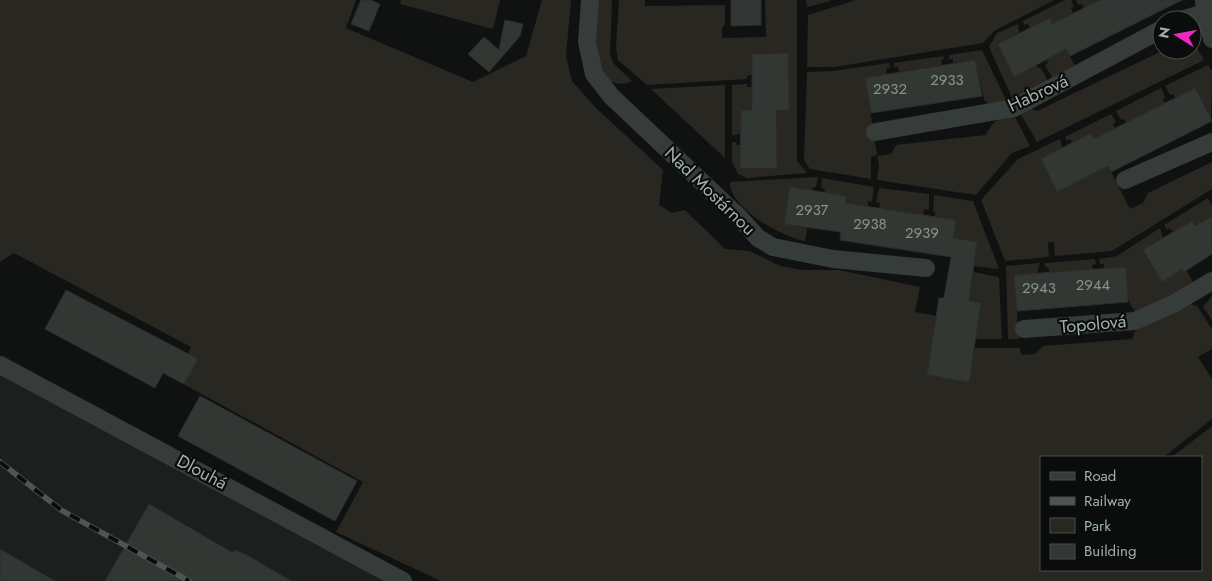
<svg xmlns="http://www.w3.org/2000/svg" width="1212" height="581" font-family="Jost,sans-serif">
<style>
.built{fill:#1c1f1e}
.green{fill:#292721}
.building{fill:#323734;stroke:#2a2e2c}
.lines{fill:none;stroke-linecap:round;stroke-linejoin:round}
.minor{stroke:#353c39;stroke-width:18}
.rail-casing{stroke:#4d5650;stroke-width:5.5}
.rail{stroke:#0b0d0c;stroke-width:4;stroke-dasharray:11;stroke-linecap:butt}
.labels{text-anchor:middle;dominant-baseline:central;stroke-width:4.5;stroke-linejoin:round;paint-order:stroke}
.number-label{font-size:15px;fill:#85948a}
.street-label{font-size:18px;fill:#a1b3a6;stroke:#0b0d0c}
</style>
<rect width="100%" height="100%" fill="#101211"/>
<path class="built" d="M0 365 403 581H0Z"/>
<path class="green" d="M0 0H356L346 28 473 82 526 56 542 0H571L566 56 572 81 597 109 663 170 659 205 672 213 685 210 725 249 750 251 780 266 803 270H839L920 287 915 312 937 316 927 375 969 382 974 348H1020L1021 355 1035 354 1043 346 1132 339 1135 331 1190 304 1197 306 1212 329V349L1198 357 1212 379V419L1164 457H1041V570H1201V457H1172L1212 426V581H441L336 532 363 482 176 380 191 347 14 253 0 262Z
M401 0H500L493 29 400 4Z
M597 0H612L610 55 614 64 632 81C622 86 612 84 604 77L595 52Z
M619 0H645V6L725 5V24L722 28V38L766 37 765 0H797V161L807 173 747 178 738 174 732 162V142H736L737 145H740L741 168H777L776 110H789L788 53 752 54V75L747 76V79L647 85 618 60 616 46Z
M806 0H830L831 1 807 7Z
M856 0H1054L994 31 983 43 834 67H807L808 15Z
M1065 0H1071L1074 7 1071 8 1073 13 1052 24 1049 18 1030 28 1028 24 1024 25 1023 21Z
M1076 0H1100L1084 8 1082 4 1078 5Z
M1018 24 1019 33 998 44 1015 76 1036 65 1038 68H1041L1048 81 1013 100 989 47 997 33Z
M1192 40 1204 60 1037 142 1020 113 1029 108 1037 111 1164 50H1192Z
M1066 49 1076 68 1053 79 1045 65 1048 63 1046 60Z
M982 50 1007 102C999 105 990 106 984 100L975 60 953 63V59H949V55Z
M943 56 944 59 941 60 942 65 899 72 898 67H894V63Z
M889 63 890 68 886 69 887 74 865 78 877 155 871 157V179L810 169 804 160 807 72 833 71Z
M1208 65 1212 71 1211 120 1195 88 1175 98 1173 94 1170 95 1165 86Z
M747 84V87H752V110L741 111V133L732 136V85Z
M725 85V158L651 89Z
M1161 88 1165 97 1163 99 1165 103 1126 123 1124 119 1121 120 1116 111Z
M1111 114 1116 122 1113 124 1115 128 1094 139 1091 133 1072 143 1070 139 1067 141 1065 137Z
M1014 115 1030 146 1012 153 976 195 877 180 879 165 877 156 891 154 896 145 986 135C994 119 997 119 1014 115Z
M1060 139 1062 148 1041 159 1056 191 1108 166 1130 209 1143 203 1148 193 1212 162V189L1112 251 1055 256 1054 242H1048L1049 257 1005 261 981 200 1018 159Z
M818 177 816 187H813L812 191 790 188 784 224 807 228 805 241C782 237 729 208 730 182Z
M822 178 874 187 872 202 868 201V206L845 203 824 193 825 189 821 188Z
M879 188 929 194V210L924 209 923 215 879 208 880 203 876 202Z
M934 195 973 201 999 269 973 266 977 242 953 238 956 220 935 217V212L933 211Z
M1208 198 1212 205V216L1195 226 1191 221 1173 232 1170 228 1167 230 1164 225Z
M1160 228 1163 238 1143 251 1162 281 1182 269 1184 272 1187 271 1195 286 1138 313C1124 304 1127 283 1126 267L1104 269V264H1100L1099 259 1117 256Z
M1095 259 1096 264 1092 265 1093 270 1049 273V268L1045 267V263Z
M1040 263 1037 274 1014 275 1019 339H1008L1006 266Z
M973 272 999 277 1002 339H976L981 304 969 301Z
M1212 296V320L1203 307Z"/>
<path class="building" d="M361 0H370L380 4 369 31 351 24Z
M731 0H761V25L731 26Z
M1100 0H1182L1070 56 1066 49 1014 77 998 44 1050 18 1052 24Z
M505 20 523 24 520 36 489 72 468 54 484 37 499 50Z
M788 53 789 110H776L777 168H740L741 111 752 110V54Z
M975 60 982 96 871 113 865 78Z
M1195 88 1212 121 1111 172 1108 166 1057 192 1041 159 1091 133 1094 139Z
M790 187 846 196 845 203 956 220 953 238 977 242 969 301 981 303 969 382 927 375 939 298H944L951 257 840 240 841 232 784 224Z
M1212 216V254L1184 272 1182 269 1162 282 1143 250 1192 221 1195 226Z
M1126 267 1128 302 1017 311 1014 275Z
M66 290 198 359 184 384 163 373 155 388 45 329Z
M200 396 357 481 335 521 178 436Z
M149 504 233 553 235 550 245 554 291 581H105Z
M0 549 55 581H0Z"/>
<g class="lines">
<path class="minor" d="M590 0 587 42 594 74 611 96 739 217 758 238 773 247 833 259 926 268
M1204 0 1205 13 1212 39
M1181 20 1205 13
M875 132 1014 108 1162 29
M1125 180 1212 142
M1024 329 1135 321 1175 303 1212 281
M0 365 403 581"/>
<g class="rail-casing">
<path id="rail" d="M0 462 61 510 189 581"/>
</g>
<use href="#rail" class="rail"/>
</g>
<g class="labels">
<g class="number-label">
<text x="947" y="80">2933</text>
<text x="890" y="89">2932</text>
<text x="812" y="210">2937</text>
<text x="870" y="224">2938</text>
<text x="922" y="233">2939</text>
<text x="1093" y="285">2944</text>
<text x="1039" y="288">2943</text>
</g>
<g class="street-label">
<text transform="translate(1038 93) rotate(-25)">Habrová</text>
<text transform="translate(710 191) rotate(44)">Nad Mostárnou</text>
<text transform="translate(1093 324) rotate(-5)">Topolová</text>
<text transform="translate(202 472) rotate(28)">Dlouhá</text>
</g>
</g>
<rect x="1040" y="456" width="162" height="115" fill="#0b0d0c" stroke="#474f4a"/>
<rect x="1050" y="472" width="25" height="8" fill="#353c39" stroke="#474f4a"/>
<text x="1084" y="481" font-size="15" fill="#a1b3a6">Road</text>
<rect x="1050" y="497" width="25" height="8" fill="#4d5650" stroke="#474f4a"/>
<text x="1084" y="506" font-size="15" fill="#a1b3a6">Railway</text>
<rect x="1050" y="518" width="25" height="15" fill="#292721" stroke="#474f4a"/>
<text x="1084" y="531" font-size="15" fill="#a1b3a6">Park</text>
<rect x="1050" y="544" width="25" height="15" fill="#323734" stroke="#474f4a"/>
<text x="1084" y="556" font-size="15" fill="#a1b3a6">Building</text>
<g transform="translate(1177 35) rotate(281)"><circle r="24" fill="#0b0d0c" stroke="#474f4a"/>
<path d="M0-4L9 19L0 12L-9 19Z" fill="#f129be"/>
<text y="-8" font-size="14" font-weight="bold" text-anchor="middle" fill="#a1b3a6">N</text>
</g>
</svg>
